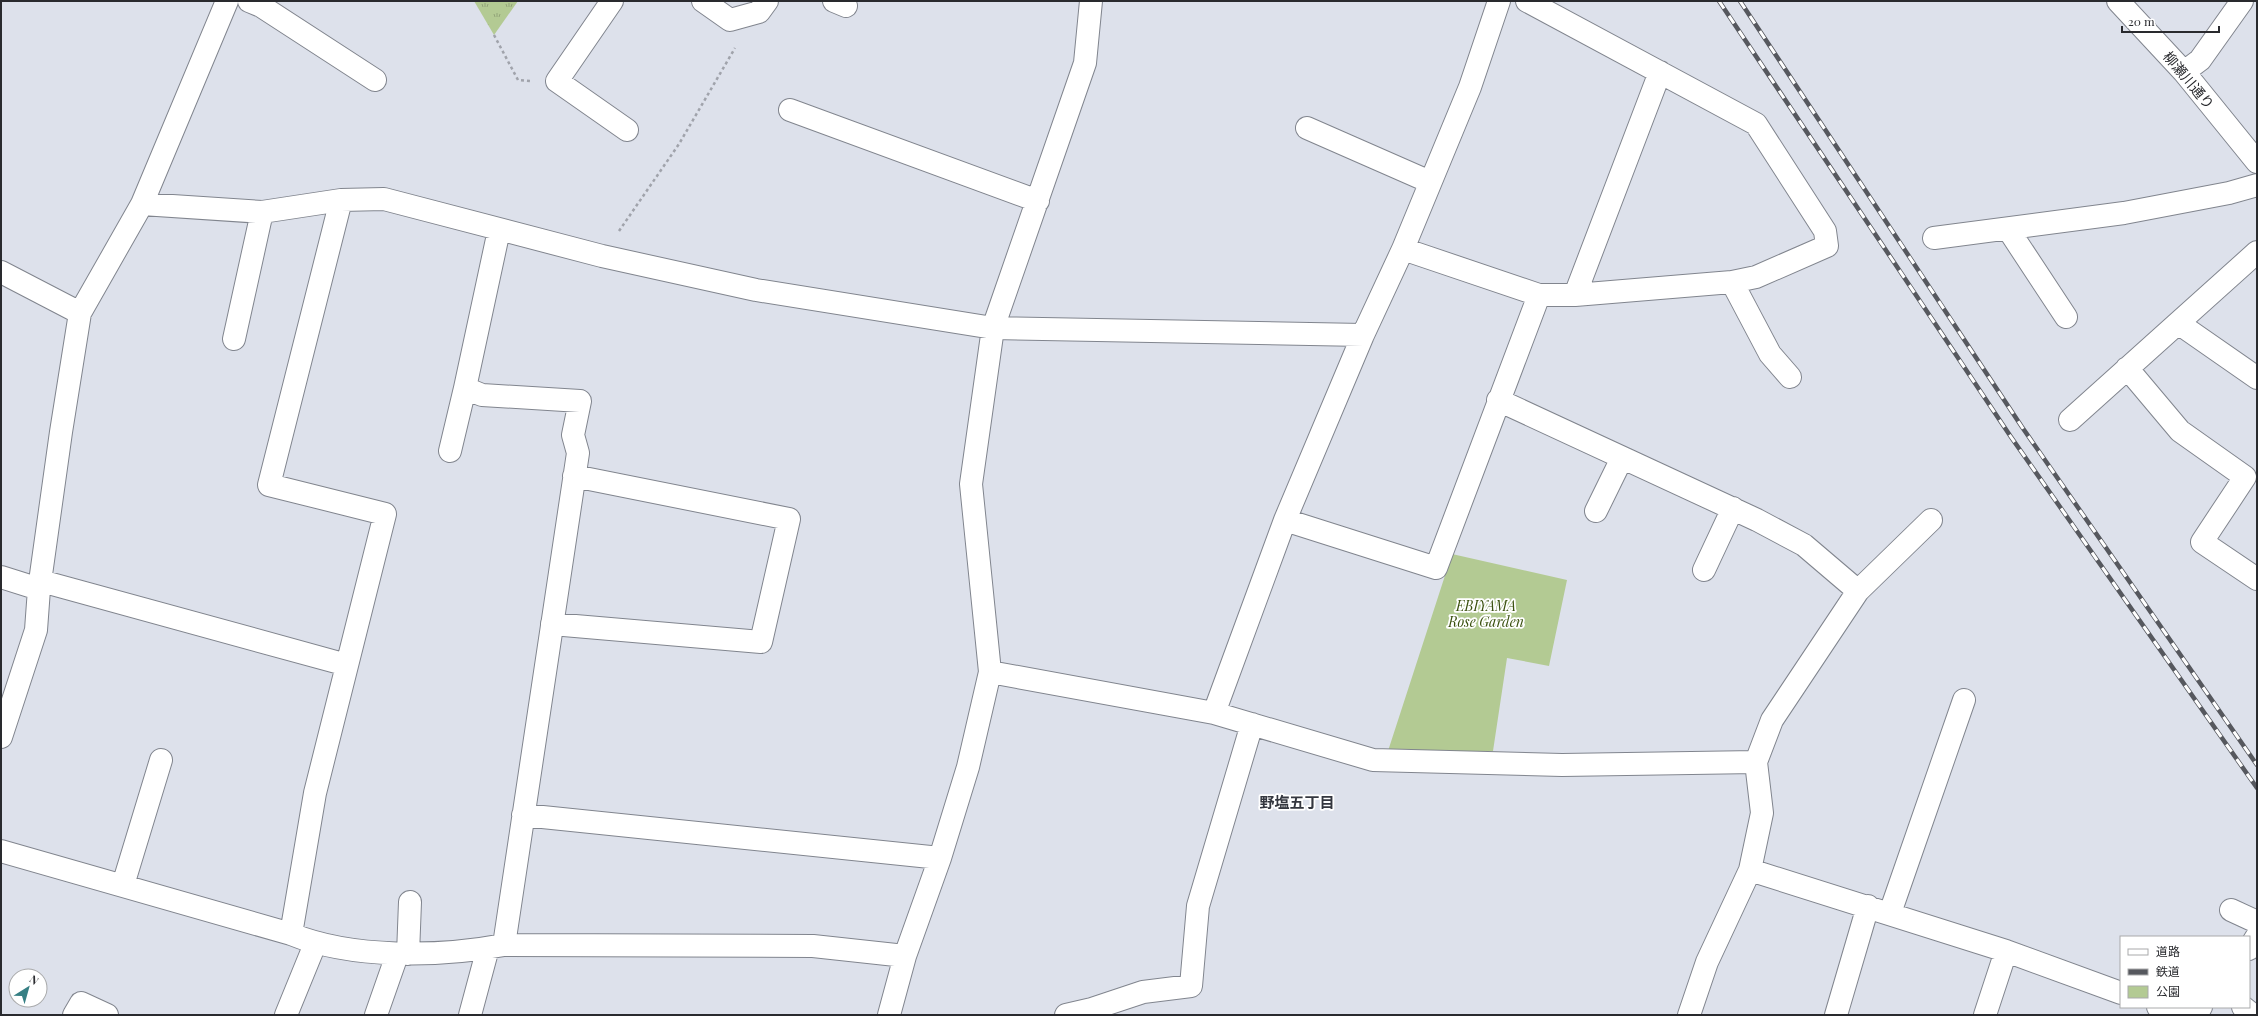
<svg xmlns="http://www.w3.org/2000/svg" width="2258" height="1016" font-family="'Playfair Display','Noto Sans JP',serif">
<style>
.green{fill:#b3ca93}
.park{fill:url(#park-tufts)}
.lines{fill:none;stroke-linecap:round;stroke-linejoin:round}
.minor-casing{stroke:#81858e;stroke-width:24}
.path{stroke:#a0a3ab;stroke-width:2.5;stroke-dasharray:3 3;stroke-linecap:butt}
.minor{stroke:#fff;stroke-width:22}
.rail-casing{stroke:#56585e;stroke-width:4.5}
.rail{stroke:#fff;stroke-width:3;stroke-dasharray:9;stroke-linecap:butt}
.labels{text-anchor:middle;dominant-baseline:central;stroke-width:3.5;stroke-linejoin:round;paint-order:stroke}
.street-label{font-size:14px;fill:#292a2e;stroke:#fff}
.park-label{font-size:14px;font-style:italic;fill:#3a500e;stroke:#fff}
.neighbourhood-label{font-size:15px;font-weight:bold;fill:#34373f;stroke:#fff}
</style>
<defs>
<pattern id="park-tufts" width="24" height="20" patternUnits="userSpaceOnUse"><rect width="24" height="20" fill="#b3ca93"/><path d="M3 7l-1-3M5 7V3M7 7l1-3M15 17l-1-3M17 17v-4M19 17l1-3" fill="none" stroke="#92a478"/></pattern>
</defs>
<rect width="100%" height="100%" fill="#dde1eb"/>
<path class="green" d="M1452 554 1567 580 1549 666 1507 658 1493 751H1388Z"/>
<path class="park" d="M474 1H518L494 35Z"/>
<g class="lines">
<g class="minor-casing">
<path id="minor" d="M249 1 261 6 375 80
M612 1 557 81 627 130
M703 1 730 20 759 12 767 1
M834 1 846 6
M2118 1 2184 72 2257 162
M2184 72 2200 60 2242 1
M790 110 1038 201
M1307 128 1430 182
M142 204 262 212 341 200 384 199 602 256 756 290 993 328 1363 335
M2008 229 2066 317
M499 230 465 388 482 395 580 401 573 435 578 453 504 945
M1934 238 2124 213 2229 193 2257 185
M1403 249 1539 295H1575L1732 282 1756 277 1827 246 1825 231 1756 124 1527 1
M1 272 80 313
M1732 282 1770 354 1790 377
M1575 295 1660 72
M2178 323 2257 378
M234 339 262 212
M2127 368 2180 431 2245 477 2202 542 2257 579
M1498 400 1757 520 1804 545 1858 591
M2070 420 2257 252
M450 451 465 388
M1596 511 1622 458
M1285 520 1436 568 1539 295
M1704 570 1733 508
M1 577 39 589
M41 581 347 665
M552 624 761 642 789 519 574 476
M990 672 1214 713 1373 760 1562 765 1756 762 1772 720 1858 591 1931 520
M1214 713 1285 520 1363 335 1403 249 1470 87 1499 1
M1 737 36 630 39 589 61 432 80 313 142 204 227 1
M1756 762 1762 813 1750 870 2006 951 2121 993
M523 815 940 858
M1 851 291 934C352 959 440 957 504 945L813 946 905 956
M123 885 161 760
M2231 910 2257 922
M1890 913 1964 700
M291 934 315 793 385 514 269 485 341 200
M2249 949 2257 936
M408 954 410 902
M2158 1007 2187 1014 2201 1007
M2243 1007 2253 1015
M74 1015 81 1003 107 1015
M286 1015 315 944
M376 1015 397 955
M470 1015 488 948
M889 1015 905 956 940 858 968 767 990 672 971 484 993 328 1085 63 1091 1
M1066 1015 1092 1009 1143 992 1191 986 1198 906 1252 724
M1689 1015 1707 962 1750 870
M1836 1015 1868 906
M1985 1015 2006 951"/>
</g>
<path class="path" d="M494 35 518 80 530 81
M619 231 679 144 735 48"/>
<use href="#minor" class="minor"/>
<g class="rail-casing">
<path id="rail" d="M1719 1 2011 437 2257 788
M1740 1 2022 427 2257 765"/>
</g>
<use href="#rail" class="rail"/>
</g>
<g class="labels">
<g class="street-label">
<text transform="translate(2189 80) rotate(50)">柳瀬川通り</text>
</g>
<g class="park-label">
<text x="1486" y="605">EBIYAMA<tspan x="1486" dy="16">Rose Garden</tspan></text>
</g>
<g class="neighbourhood-label">
<text x="1297" y="802">野塩五丁目</text>
</g>
</g>
<rect width="2258" height="1016" fill="none" stroke="#292a2e" stroke-width="4"/>
<rect x="2120" y="936" width="130" height="72" fill="#ffffff" stroke="#a9aaab"/>
<rect x="2128" y="949" width="20" height="6" fill="#ffffff" stroke="#a9aaab"/>
<text x="2156" y="956" font-size="12" fill="#292a2e">道路</text>
<rect x="2128" y="969" width="20" height="6" fill="#56585e" stroke="#a9aaab"/>
<text x="2156" y="976" font-size="12" fill="#292a2e">鉄道</text>
<rect x="2128" y="986" width="20" height="12" fill="#b3ca93" stroke="#a9aaab"/>
<text x="2156" y="996" font-size="12" fill="#292a2e">公園</text>
<g transform="translate(28 988) rotate(37)"><circle r="19" fill="#ffffff" stroke="#a9aaab"/>
<path d="M0-3L7 15L0 10L-7 15Z" fill="#367f84"/>
<text y="-6" font-size="11" font-weight="bold" text-anchor="middle" fill="#292a2e">N</text>
</g>
<path d="M2122 26v6h97v-6" fill="none" stroke="#292a2e" stroke-width="2"/>
<text x="2128" y="26" font-size="12" fill="#292a2e" stroke="#ffffff" stroke-width="3" paint-order="stroke">20 m</text>
</svg>
